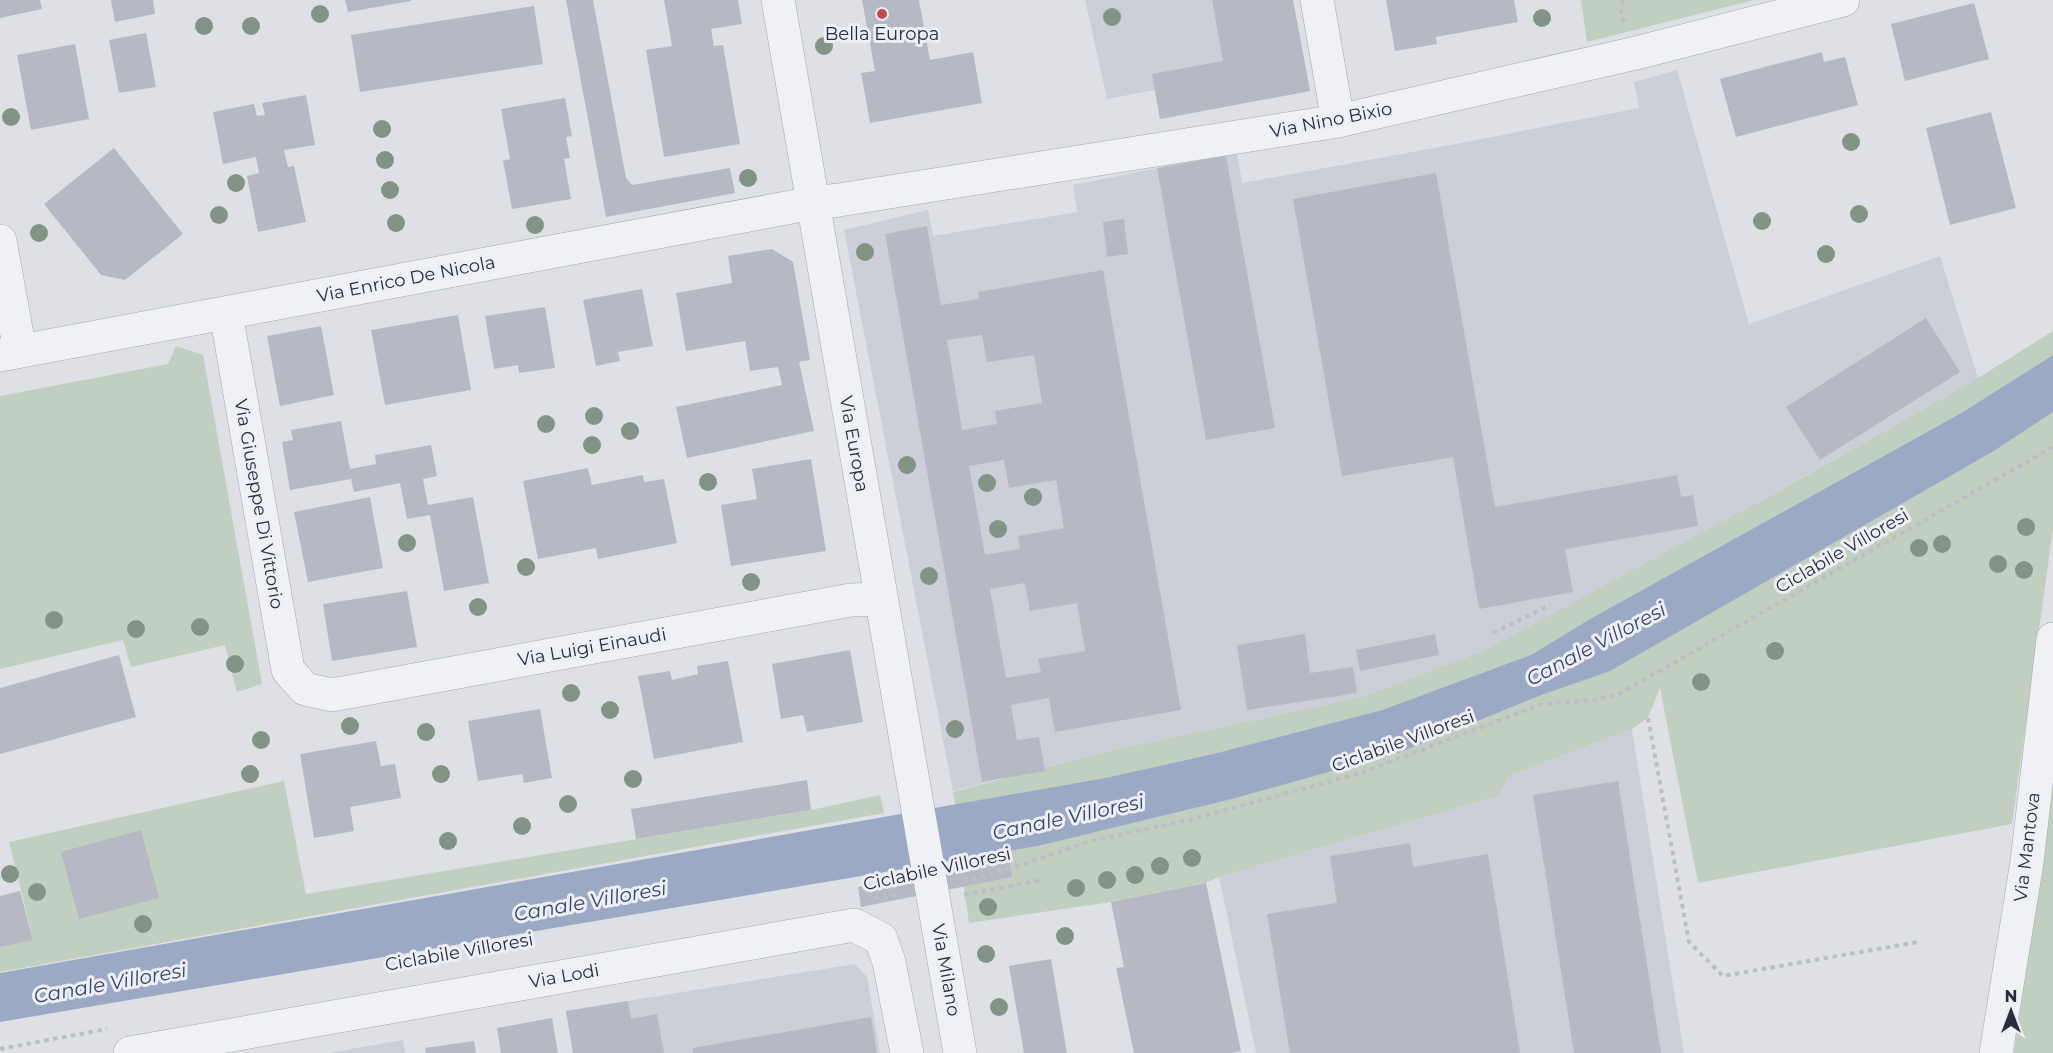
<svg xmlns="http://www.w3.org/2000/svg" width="2053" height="1053" font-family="Montserrat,sans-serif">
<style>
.built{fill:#cccfd8}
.green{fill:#c1cfc0}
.water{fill:#9ca9c4}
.building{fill:#b6b9c3;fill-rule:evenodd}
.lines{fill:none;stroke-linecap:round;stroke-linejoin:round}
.minor-casing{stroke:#a4a7b0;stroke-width:34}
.tertiary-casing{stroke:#a4a7b0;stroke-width:34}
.path{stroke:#bcbec5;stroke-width:4;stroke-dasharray:4.5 4.5;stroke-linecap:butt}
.minor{stroke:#f0f1f5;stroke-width:33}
.tertiary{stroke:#f0f1f5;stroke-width:33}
.tree{fill:#839486}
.poi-dot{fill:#c24c4c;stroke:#edeff4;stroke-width:2}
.labels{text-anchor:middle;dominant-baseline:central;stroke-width:6;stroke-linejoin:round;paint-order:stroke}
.poi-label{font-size:18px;fill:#292d3c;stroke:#edeff4}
.street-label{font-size:18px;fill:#292d3c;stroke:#edeff4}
.water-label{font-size:20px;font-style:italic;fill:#36466c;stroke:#edeff4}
</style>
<rect width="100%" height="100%" fill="#dee0e6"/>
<path class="built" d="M1085 0H1293L1310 91 1160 119 1155 90 1107 99Z
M1677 70 1749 324 1940 256 1978 378 1696 537 1485 650 1362 697 1104 752 953 791 844 230 928 210 933 236 1077 212 1073 185 1237 152 1242 183 1456 144 1639 108 1634 82Z
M1632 729 1684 1053H1256L1219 877 1498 796 1509 776Z
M855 964 867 977 880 1053H573L566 1011Z
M403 1040 405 1053H328Z"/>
<path class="green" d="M1581 0H1754L1587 42Z
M2053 331V355L1963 412 1590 619 1531 655 1382 710 1213 754 1105 778 955 805 953 792 1104 752 1362 697 1485 650 1773 494 1978 378Z
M176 346 203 355 262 684 237 692 225 645 131 667 123 640 0 669V396L168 364Z
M2053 412V529L2012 824 1698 883 1660 688 1648 718 1632 729 1509 776 1498 796 1219 877 1206 883 1111 902 969 923 960 860 1038 846 1224 801 1609 671 1994 451Z
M2053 769V1053H2014Z
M284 781 306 894 811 810 880 795 884 813 0 972V947L33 939 9 842Z"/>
<path class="water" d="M2053 355V412L1994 451 1610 671 1544 694 1401 752 1224 801 1038 846 0 1022V973L1105 778 1213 754 1382 710 1531 655 1590 619 1963 412Z"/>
<path class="building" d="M0 0H40L42 9 0 18Z
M111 0H153L155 14 115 22Z
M345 0H411V1L348 12Z
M566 0H593L626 178 632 185 730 168 735 193 606 217Z
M664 0H738L742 24 711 29 714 46 723 45 740 144 664 157 646 50 672 46Z
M862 0H919L930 60 973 52 982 103 870 123 861 73 875 71Z
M1212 0H1293L1310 91 1160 119 1152 74 1223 61Z
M1386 0H1514L1518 22 1436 37 1437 44 1395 51Z
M1974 3 1989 59 1905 81 1891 24Z
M534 6 543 64 360 92 351 35Z
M146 33 156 87 119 93 109 40Z
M75 44 89 119 31 130 17 55Z
M1822 52 1824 62 1845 57 1858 105 1736 137 1720 79Z
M306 95 315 145 284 150 288 167 294 166 306 222 258 232 247 176 259 173 256 157 223 164 213 112 254 104 257 116 265 115 262 103Z
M565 98 572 136 566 137 570 158 564 159 571 199 512 209 503 161 510 159 501 109Z
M1991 112 2016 208 1950 225 1926 128Z
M114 148 183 234 125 280 101 275 44 204Z
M1226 156 1275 428 1206 440 1157 168Z
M1436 173 1495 507 1677 475 1681 497 1693 495 1698 526 1565 549 1573 592 1479 609 1453 457 1342 476 1293 199Z
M1124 219 1128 254 1107 257 1103 222Z
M927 226 941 305 979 299 978 292 1103 270 1181 710 1055 732 1049 698 1011 705 1017 740 1039 737 1045 771 982 782 885 234ZM982 335 987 362 1034 355 1042 403 995 411 997 424 962 430 947 340ZM1004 460 1009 488 1056 480 1064 528 1018 536 1020 549 985 555 969 466ZM1025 583 1030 611 1077 603 1085 651 1038 659 1041 672 1006 678 990 589Z
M772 249 793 262 810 360 799 362 814 431 687 458 676 407 782 385 778 367 750 371 745 341 686 351 676 293 732 283 728 256Z
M642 289 653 346 618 352 620 361 596 366 583 300Z
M545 307 555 368 519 373 518 365 494 369 485 316Z
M458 315 471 390 385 405 371 330Z
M1926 318 1960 372 1820 460 1786 407Z
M321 326 334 395 280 406 267 336Z
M341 421 350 469 376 464 375 455 431 445 437 476 423 479 428 505 473 497 489 583 444 591 430 515 407 519 400 483 354 492 351 479 290 490 282 442 293 440 291 430Z
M811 459 826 551 731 566 721 505 757 499 752 469Z
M588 468 592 485 643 475 644 482 664 479 677 543 598 559 596 548 538 559 523 481Z
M370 497 383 568 308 582 294 512Z
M407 591 417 647 332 661 323 604Z
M1305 634 1310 673 1353 667 1357 693 1247 710 1237 645Z
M1435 634 1439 655 1360 671 1356 650Z
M850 650 863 722 807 732 803 715 781 719 772 664Z
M119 655 136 717 0 754V688Z
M728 661 743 742 654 759 638 676 670 671 672 680 698 674 697 666Z
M540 709 552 778 524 783 522 774 478 781 468 721Z
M376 741 381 766 395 764 401 798 350 807 354 831 314 838 300 754Z
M807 780 811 810 636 839 631 809Z
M1618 781 1661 1053H1574L1533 795Z
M141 830 159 898 79 919 61 852Z
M1410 843 1413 867 1488 854 1520 1053H1290L1267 914 1337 903 1330 856Z
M1009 857 1012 877 861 907 858 887Z
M1206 883 1241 1051 1231 1053H1134L1116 968 1124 967 1111 902Z
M20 891 33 940 0 947V896Z
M1051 959 1067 1053H1024L1009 966Z
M628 1001 631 1019 657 1014 664 1053H573L566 1011Z
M871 1017 877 1053H693L692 1048Z
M552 1018 558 1053H501L497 1028Z
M474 1041 476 1053H426L425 1048Z"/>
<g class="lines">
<g class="minor-casing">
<path id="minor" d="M1317 0 1338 121
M0 241 20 351
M226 313 288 670 305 689 332 695 851 600 880 599
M0 355 813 203 839 200 1338 121 1636 53 1843 0
M130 1053 854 925 881 939 889 962 907 1053
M1996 1053 2027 862 2053 639"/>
</g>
<g class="tertiary-casing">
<path id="tertiary" d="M778 0 960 1053"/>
</g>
<path class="path" d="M1623 0 1621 12 1625 24
M1493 633 1550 605
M1648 718 1689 942 1723 976 1918 942
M963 881 992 874 1030 862 1090 841 1189 820 1361 773 1542 704 1594 700 1619 694 2053 447
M964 895 1041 880
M874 897 900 894
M0 1049 107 1029"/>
<use href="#minor" class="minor"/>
<use href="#tertiary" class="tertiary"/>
</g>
<g class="tree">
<circle cx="320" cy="14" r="9"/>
<circle cx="1112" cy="17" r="9"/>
<circle cx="1542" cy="18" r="9"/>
<circle cx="204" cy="26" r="9"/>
<circle cx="251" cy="26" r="9"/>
<circle cx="824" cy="46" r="9"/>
<circle cx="11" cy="117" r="9"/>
<circle cx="382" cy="129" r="9"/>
<circle cx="1851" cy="142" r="9"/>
<circle cx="385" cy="160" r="9"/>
<circle cx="748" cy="178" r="9"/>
<circle cx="236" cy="183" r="9"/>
<circle cx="390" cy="190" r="9"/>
<circle cx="1859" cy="214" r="9"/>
<circle cx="219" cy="215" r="9"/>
<circle cx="1762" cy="221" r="9"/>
<circle cx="396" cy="223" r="9"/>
<circle cx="535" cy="225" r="9"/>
<circle cx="39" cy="233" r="9"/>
<circle cx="865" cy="252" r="9"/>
<circle cx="1826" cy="254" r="9"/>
<circle cx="594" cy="416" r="9"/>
<circle cx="546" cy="424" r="9"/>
<circle cx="630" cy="431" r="9"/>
<circle cx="592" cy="445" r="9"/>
<circle cx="907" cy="465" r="9"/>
<circle cx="708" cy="482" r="9"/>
<circle cx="987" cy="483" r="9"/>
<circle cx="1033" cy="497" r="9"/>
<circle cx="2026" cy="527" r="9"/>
<circle cx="998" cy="529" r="9"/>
<circle cx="407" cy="543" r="9"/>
<circle cx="1942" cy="544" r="9"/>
<circle cx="1919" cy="548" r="9"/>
<circle cx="1998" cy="564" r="9"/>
<circle cx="526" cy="567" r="9"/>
<circle cx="2024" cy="570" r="9"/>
<circle cx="929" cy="576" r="9"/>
<circle cx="751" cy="582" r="9"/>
<circle cx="478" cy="607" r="9"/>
<circle cx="54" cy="620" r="9"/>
<circle cx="200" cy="627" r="9"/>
<circle cx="136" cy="629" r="9"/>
<circle cx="1775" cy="651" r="9"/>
<circle cx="235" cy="664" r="9"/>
<circle cx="1701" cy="682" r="9"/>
<circle cx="571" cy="693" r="9"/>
<circle cx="610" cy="710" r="9"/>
<circle cx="350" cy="726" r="9"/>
<circle cx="955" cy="729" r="9"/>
<circle cx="426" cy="732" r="9"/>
<circle cx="261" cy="740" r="9"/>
<circle cx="250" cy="774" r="9"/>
<circle cx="441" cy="774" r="9"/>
<circle cx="633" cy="779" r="9"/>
<circle cx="568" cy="804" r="9"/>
<circle cx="522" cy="826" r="9"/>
<circle cx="448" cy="841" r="9"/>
<circle cx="1192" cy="858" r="9"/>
<circle cx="1160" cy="866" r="9"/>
<circle cx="10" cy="874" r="9"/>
<circle cx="1135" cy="875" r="9"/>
<circle cx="1107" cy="880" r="9"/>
<circle cx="1076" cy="888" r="9"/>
<circle cx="37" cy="892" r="9"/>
<circle cx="988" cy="907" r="9"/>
<circle cx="143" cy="924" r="9"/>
<circle cx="1065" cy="936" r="9"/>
<circle cx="986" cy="954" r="9"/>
<circle cx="999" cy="1007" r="9"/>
</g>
<circle class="poi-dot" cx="882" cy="14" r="6"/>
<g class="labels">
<g class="poi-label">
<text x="882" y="34">Bella Europa</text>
</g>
<g class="street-label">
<text transform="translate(1331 120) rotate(-11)">Via Nino Bixio</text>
<text transform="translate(406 279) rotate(-11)">Via Enrico De Nicola</text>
<text transform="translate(854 444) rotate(80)">Via Europa</text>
<text transform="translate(259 504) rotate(80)">Via Giuseppe Di Vittorio</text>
<text transform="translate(1842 551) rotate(-30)">Ciclabile Villoresi</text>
<text transform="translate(592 647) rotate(-10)">Via Luigi Einaudi</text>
<text transform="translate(1403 741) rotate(-20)">Ciclabile Villoresi</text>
<text transform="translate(2027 847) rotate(-83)">Via Mantova</text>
<text transform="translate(937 869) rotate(-12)">Ciclabile Villoresi</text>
<text transform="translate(459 952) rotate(-10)">Ciclabile Villoresi</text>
<text transform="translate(946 970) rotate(80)">Via Milano</text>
<text transform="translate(564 976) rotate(-10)">Via Lodi</text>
</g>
<g class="water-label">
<text transform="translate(1596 644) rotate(-28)">Canale Villoresi</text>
<text transform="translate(1068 817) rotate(-12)">Canale Villoresi</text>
<text transform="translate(590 901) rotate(-10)">Canale Villoresi</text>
<text transform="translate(110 983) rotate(-10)">Canale Villoresi</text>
</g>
</g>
<g transform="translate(2011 1011)" stroke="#edeff4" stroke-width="4.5" paint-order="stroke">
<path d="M0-4.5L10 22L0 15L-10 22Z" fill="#292d3c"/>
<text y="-9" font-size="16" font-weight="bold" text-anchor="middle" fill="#292d3c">N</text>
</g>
</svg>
